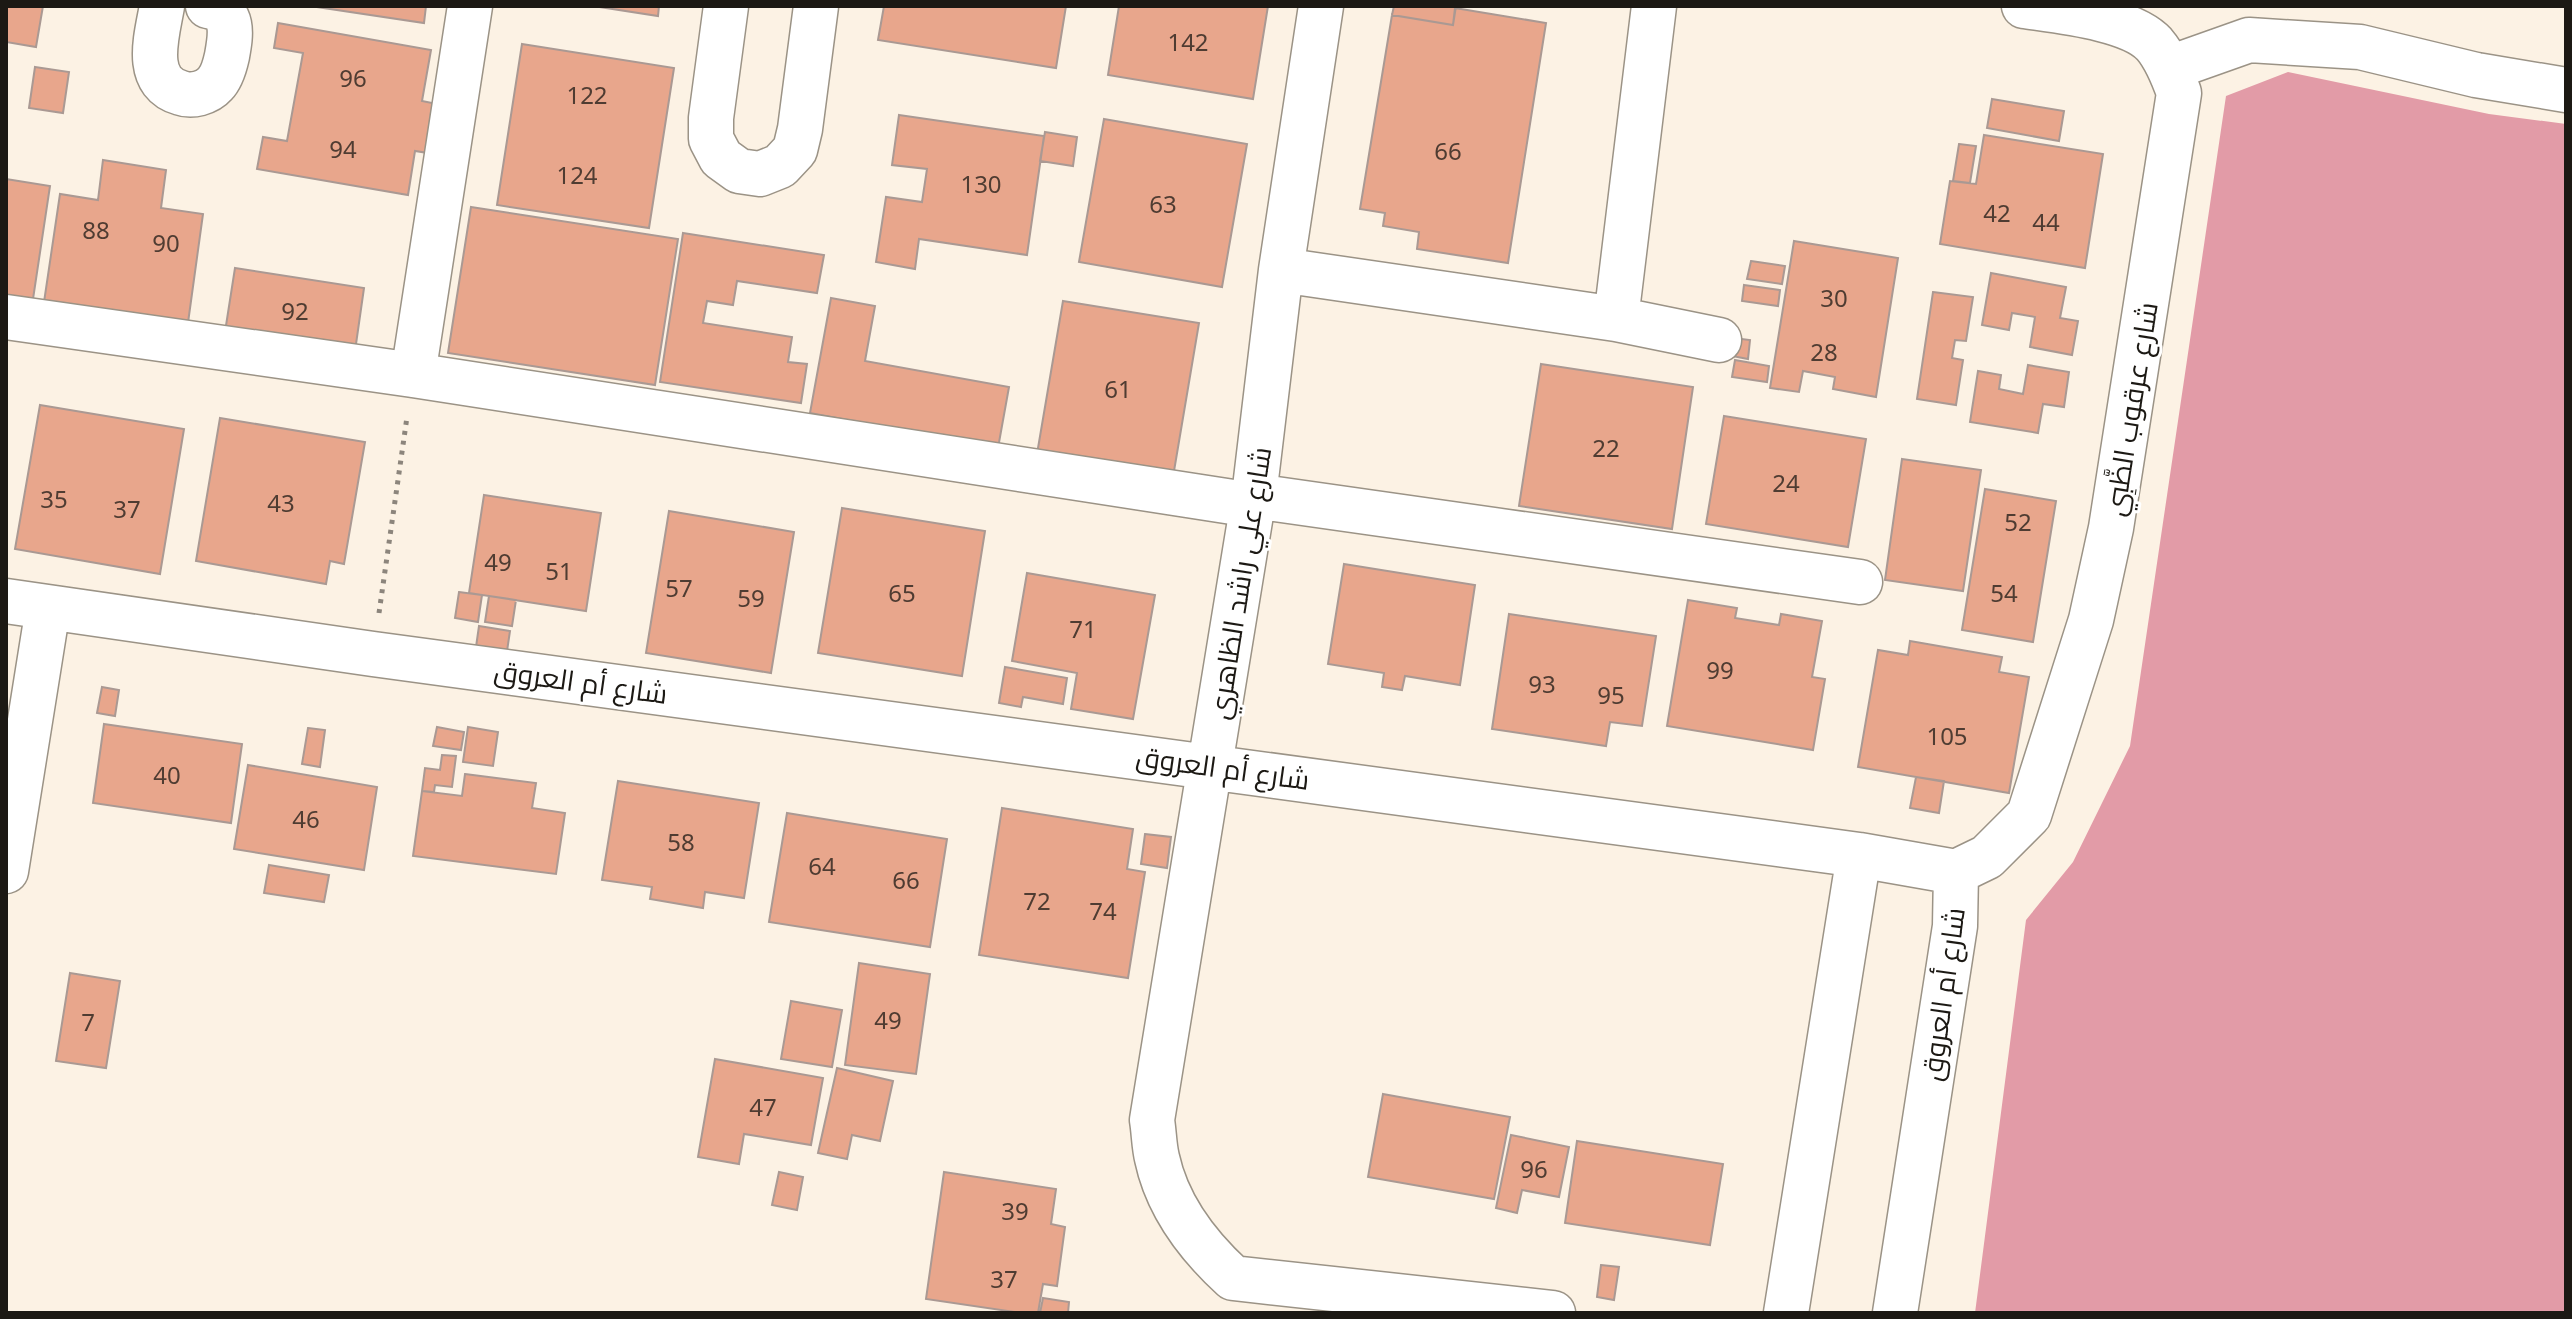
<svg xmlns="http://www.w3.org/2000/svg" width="2572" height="1319" font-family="'Noto Sans',Cairo,sans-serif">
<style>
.forest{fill:#e29ba7}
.building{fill:#e8a68c;stroke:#aa9993;stroke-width:2}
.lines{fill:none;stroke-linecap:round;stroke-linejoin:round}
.minor-casing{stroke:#9b9386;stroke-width:47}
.path{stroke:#8c857c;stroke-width:5;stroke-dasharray:4 6;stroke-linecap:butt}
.minor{stroke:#fff;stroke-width:44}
.labels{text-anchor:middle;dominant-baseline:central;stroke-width:6;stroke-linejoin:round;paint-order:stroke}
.number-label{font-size:24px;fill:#4f3c32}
.street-label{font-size:28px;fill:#1c1914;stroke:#fff}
</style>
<rect width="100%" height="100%" fill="#fcf2e4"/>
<path class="forest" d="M2288 72 2489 114 2566 124V1313H1975L2026 920 2073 862 2130 746 2226 96Z"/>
<path class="building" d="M6 6H43L36 47 6 42Z
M310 6H426L424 23Z
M593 6H659L658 16Z
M884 6H1066L1056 68 878 40Z
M1119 6H1268L1253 99 1108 75Z
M1394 6H1456L1453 25 1392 15Z
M1455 8 1546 23 1508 263 1417 249 1419 232 1383 226 1385 213 1360 209 1392 15 1453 25Z
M278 23 431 50 422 101 437 104 428 153 415 151 408 195 257 169 263 137 287 141 303 53 274 48Z
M522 44 674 68 649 228 497 205Z
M35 67 69 72 63 113 29 108Z
M1992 99 2064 111 2059 141 1987 128Z
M899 115 1044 136 1027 255 919 239 915 269 876 262 886 197 922 202 927 169 892 165Z
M1104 119 1247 144 1222 287 1079 262Z
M1045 132 1077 137 1073 166 1040 161Z
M1984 135 2103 154 2085 268 1940 244 1950 181 1976 184Z
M1959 144 1976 146 1970 183 1953 181Z
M103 160 166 170 161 208 203 214 187 330 43 309 60 194 98 200Z
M6 179 50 186 33 299 6 295Z
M471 207 678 239 655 385 448 353Z
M683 233 824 255 817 293 737 281 733 305 707 301 703 323 792 337 788 362 807 364 801 403 660 382Z
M1794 241 1898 258 1876 397 1833 389 1835 377 1803 371 1799 392 1770 388Z
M1751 261 1785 266 1782 284 1747 279Z
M235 268 364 288 355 351 225 332Z
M1991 273 2066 287 2060 318 2078 321 2072 355 2030 347 2035 317 2012 313 2009 330 1982 325Z
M1744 285 1780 290 1778 306 1742 301Z
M1933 292 1973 297 1966 341 1955 340 1952 358 1963 360 1956 405 1917 399Z
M831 298 875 306 865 361 1009 387 998 448 810 413Z
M1063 301 1199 323 1173 477 1037 454Z
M1734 338 1750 340 1748 359 1732 356Z
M1735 360 1769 366 1767 382 1732 377Z
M1541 364 1693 387 1672 529 1519 506Z
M2028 365 2069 372 2064 407 2043 404 2038 433 1970 422 1978 371 2001 375 1999 389 2023 394Z
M40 405 184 429 160 574 15 549Z
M1724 416 1866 439 1848 547 1706 524Z
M220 418 365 442 344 564 330 561 326 584 196 561Z
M1902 459 1981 470 1963 591 1885 580Z
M1985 489 2056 501 2033 642 1962 630Z
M484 495 601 513 586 611 469 593Z
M842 508 985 531 962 676 818 653Z
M669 511 794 532 771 673 646 653Z
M1344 564 1475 585 1460 685 1405 676 1402 690 1382 687 1384 673 1328 664Z
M1027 573 1155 595 1133 719 1071 709 1077 673 1012 661Z
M459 592 482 595 478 622 455 618Z
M489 596 516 600 512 626 485 622Z
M1688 600 1737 608 1735 618 1779 625 1781 614 1822 621 1812 677 1825 679 1813 750 1667 726Z
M1509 614 1656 636 1642 726 1610 722 1606 746 1492 729Z
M479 626 510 631 506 658 475 654Z
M1910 641 2002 657 1999 672 2029 677 2009 793 1858 767 1878 650 1908 655Z
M1005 667 1067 678 1063 704 1023 697 1021 707 999 703Z
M102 687 119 690 115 716 97 713Z
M104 724 242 744 231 823 93 803Z
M437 727 464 732 461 750 433 746Z
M468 727 498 732 493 766 463 762Z
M308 728 325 730 320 767 302 764Z
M442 755 456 756 452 787 435 785 434 792 422 791 425 768 440 770Z
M248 765 377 787 364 870 234 849Z
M465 774 536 783 532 808 565 813 556 874 413 856 422 791 462 796Z
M1916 777 1944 781 1939 813 1910 808Z
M618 781 759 803 744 898 705 892 703 908 650 899 652 887 602 880Z
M1002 808 1133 829 1127 869 1145 872 1128 978 979 955Z
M787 813 947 839 930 947 769 922Z
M1145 834 1171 837 1167 868 1141 864Z
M269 865 329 875 324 902 264 893Z
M859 963 930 974 916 1074 845 1065Z
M70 973 120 981 106 1068 56 1061Z
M791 1001 842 1010 832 1067 781 1059Z
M715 1059 823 1078 811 1145 744 1134 739 1164 698 1157Z
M837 1068 893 1081 880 1141 852 1135 847 1159 818 1153Z
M1383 1094 1510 1117 1494 1199 1368 1177Z
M1511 1135 1569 1147 1559 1197 1522 1190 1517 1213 1496 1208Z
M1577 1141 1723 1164 1710 1245 1565 1223Z
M779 1172 803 1177 797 1210 772 1205Z
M944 1172 1056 1189 1051 1224 1065 1227 1057 1286 1043 1284 1038 1313H1021L926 1299Z
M1601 1265 1619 1267 1614 1300 1597 1297Z
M1043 1298 1069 1302 1068 1313H1040Z"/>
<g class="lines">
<g class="minor-casing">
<path id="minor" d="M162 6C157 35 142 82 181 93 192 97 207 93 215 84 222 77 225 65 227 56 231 34 235 11 208 6
M726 6 711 118V139L721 158 739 171 760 174 780 166 795 150 800 129 816 6
M1321 6 1281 270 1254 496 1152 1120C1154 1132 1154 1146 1157 1158 1167 1205 1198 1246 1233 1278L1553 1313
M2170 68 2249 40 2360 47 2476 75 2566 90
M1281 270 1616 319 1719 340
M6 317 413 375 1252 505
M1616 319 1654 6
M413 375 470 6
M1254 496 1860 582
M6 601 373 654 1859 855 1956 872 1955 926 1895 1313
M6 871 48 608
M1956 872 1987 857 2029 815 2091 620 2111 528 2179 93C2173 76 2166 58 2154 44 2130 18 2058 11 2024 6
M1786 1313 1859 855"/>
</g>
<path class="path" d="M379 613 407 417"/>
<use href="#minor" class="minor"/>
</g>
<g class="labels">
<g class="number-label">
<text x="1188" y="41">142</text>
<text x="353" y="77">96</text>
<text x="587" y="94">122</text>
<text x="343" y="148">94</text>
<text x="1448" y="150">66</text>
<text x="577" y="174">124</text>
<text x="981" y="183">130</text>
<text x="1163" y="203">63</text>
<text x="1997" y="212">42</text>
<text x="2046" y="221">44</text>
<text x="96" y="229">88</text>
<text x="166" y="242">90</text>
<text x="1834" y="297">30</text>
<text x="295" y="310">92</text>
<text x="1824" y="351">28</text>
<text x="1118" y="388">61</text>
<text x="1606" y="447">22</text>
<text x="1786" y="482">24</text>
<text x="54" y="498">35</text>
<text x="281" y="502">43</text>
<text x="127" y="508">37</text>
<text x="2018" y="521">52</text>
<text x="498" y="561">49</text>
<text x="559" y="570">51</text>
<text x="679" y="587">57</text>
<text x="902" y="592">65</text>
<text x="2004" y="592">54</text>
<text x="751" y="597">59</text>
<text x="1083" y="628">71</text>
<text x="1720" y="669">99</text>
<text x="1542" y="683">93</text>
<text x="1611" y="694">95</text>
<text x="1947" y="735">105</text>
<text x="167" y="774">40</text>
<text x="306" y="818">46</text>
<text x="681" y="841">58</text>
<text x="822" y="865">64</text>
<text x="906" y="879">66</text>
<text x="1037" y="900">72</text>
<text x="1103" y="910">74</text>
<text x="888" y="1019">49</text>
<text x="88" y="1021">7</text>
<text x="763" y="1106">47</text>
<text x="1534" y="1168">96</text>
<text x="1015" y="1210">39</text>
<text x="1004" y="1278">37</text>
</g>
<g class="street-label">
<text transform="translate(2130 409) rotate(-81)">شارع عرقوب الظَّبِي</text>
<text transform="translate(1239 583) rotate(-81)">شارع علي راشد الظاهري</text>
<text transform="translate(581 681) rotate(8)">شارع أم العروق</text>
<text transform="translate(1223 767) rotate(8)">شارع أم العروق</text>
<text transform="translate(1942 994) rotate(-82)">شارع أم العروق</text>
</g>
</g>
<rect width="2572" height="1319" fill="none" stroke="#1c1914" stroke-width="16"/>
</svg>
